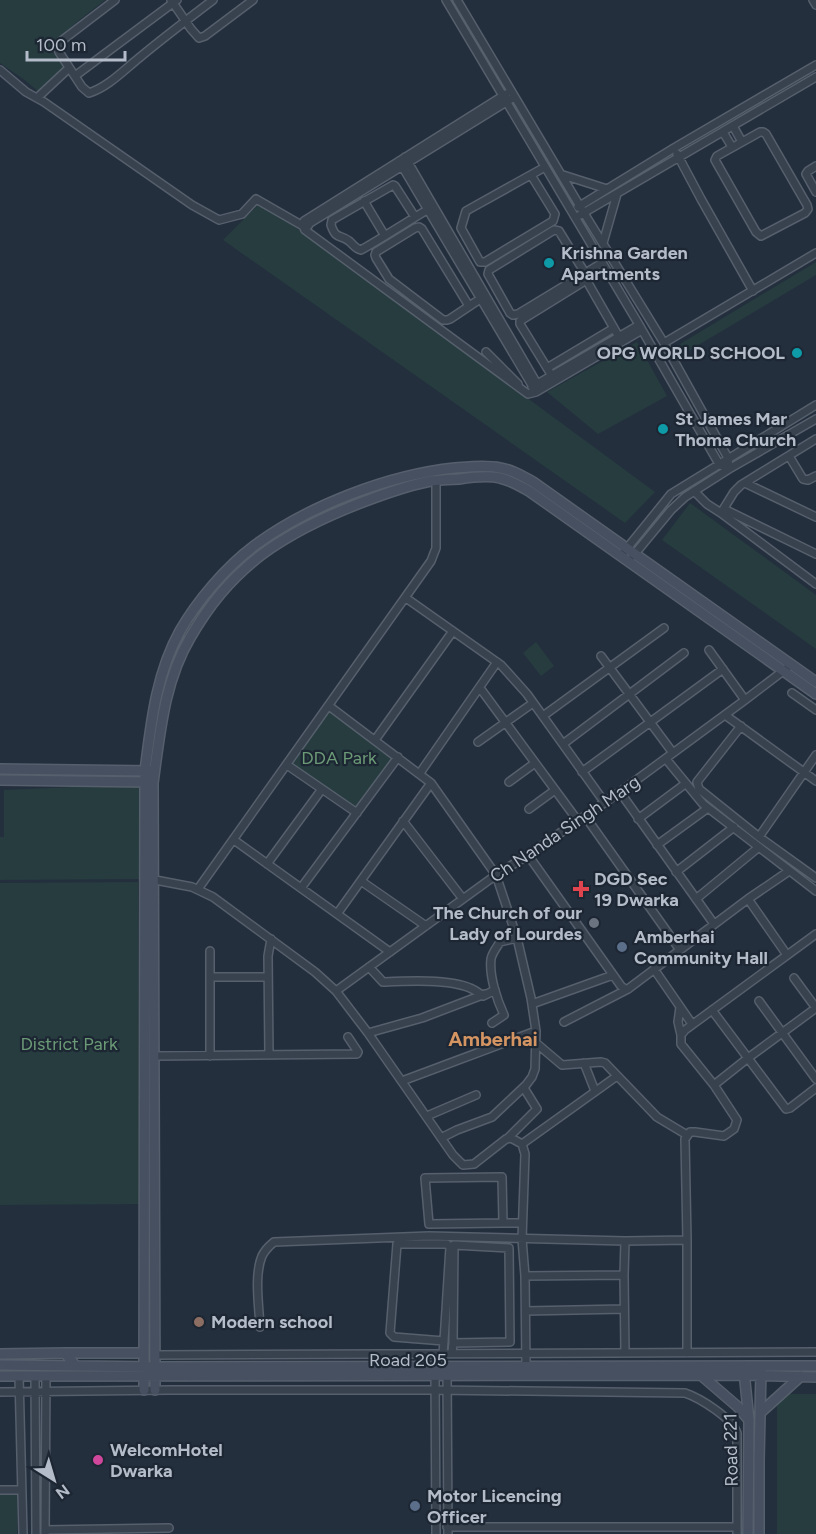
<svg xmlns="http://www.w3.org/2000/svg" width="816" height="1534" font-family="Figtree,sans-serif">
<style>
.green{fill:#263c3f}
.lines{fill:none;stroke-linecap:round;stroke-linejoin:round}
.street-casing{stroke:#565f6c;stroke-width:10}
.secondary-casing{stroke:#565f6c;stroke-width:12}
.street{stroke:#38414e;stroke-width:7}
.secondary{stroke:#465061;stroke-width:9}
.culture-dot{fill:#0f9aa8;stroke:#1d2633;stroke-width:2}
.health-dot{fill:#e0444e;stroke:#1d2633;stroke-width:2}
.worship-dot{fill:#6b7280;stroke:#1d2633;stroke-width:2}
.service-dot{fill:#5c6f8a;stroke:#1d2633;stroke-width:2}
.education-dot{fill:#8d6e63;stroke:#1d2633;stroke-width:2}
.hotel-dot{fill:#d1479c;stroke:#1d2633;stroke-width:2}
.labels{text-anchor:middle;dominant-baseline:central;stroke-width:4.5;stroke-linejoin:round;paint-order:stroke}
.poi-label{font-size:18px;font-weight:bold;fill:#b4bcc9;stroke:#1d2633;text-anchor:start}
.park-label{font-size:18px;fill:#6b9a76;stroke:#1d2633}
.street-label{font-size:18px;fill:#b4bcc9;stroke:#1d2633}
.neighbourhood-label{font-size:20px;font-weight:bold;fill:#d59563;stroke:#1d2633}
</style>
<rect width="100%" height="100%" fill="#242f3e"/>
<path class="green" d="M0 0H105L78 21 48 49 67 64 41 94 26 81 0 63Z
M261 202 655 492 625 523 223 240Z
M816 262V275L685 353 680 344Z
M637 342 667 396 598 434 547 392Z
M690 503 816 595V649L662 540Z
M536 642 554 666 541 676 523 653Z
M330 709 397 757 357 810 291 767Z
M142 784 141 879 0 880V837H4V790Z
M138 882 139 1204 0 1205V883Z
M777 1394H816V1534H777Z
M0 1491H17V1534H0Z"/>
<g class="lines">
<g class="street-casing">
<path id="street" d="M115 0 60 42 57 47 59 52 82 87 89 93C108 87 124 70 139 58 163 38 188 19 213 0
M171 0 191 29 199 38 205 36 253 0
M446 0 638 323 719 464 729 469 728 458 664 343 584 213 457 0
M813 0 816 5
M0 70 26 92 44 102 192 205 219 220 242 214 256 199 303 226
M75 76 177 0
M506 94 304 221 303 226 305 230 528 394 536 392 642 330
M37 98 69 68
M733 126 742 142
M723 132 732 147
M760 132H763L766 134 807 205 808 209 805 213 761 236 756 232 715 160 717 156Z
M677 154 701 199 753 291
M405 157 536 382
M399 161 536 392
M816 166 808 171 806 174 816 192
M531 175 555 214 553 221 485 262H480L461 228 466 211 545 167
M563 175 607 189
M364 201 385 236
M578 207 674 148 816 65
M580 215 816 77
M415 217 395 186 393 185 332 220 331 225C336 240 340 234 349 241 354 245 354 248 361 250 384 237 405 223 427 210
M305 230 310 223 511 99
M603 243 617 194
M585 273 559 231 554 230 489 270 488 274 510 313 513 315 518 314 602 263
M469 306 422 229 419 227 415 228 376 252 375 255 376 258 389 279 443 320H447L450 319 477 301 480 298
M664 343 816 253
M486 352 518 384
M547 368 614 328
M552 376 520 324V321L583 282 586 281 588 283 619 337
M532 387 639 325
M789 456 803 479 808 480 816 476
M745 483 816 517
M694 491 707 504 721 513 816 584
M724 509 816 554
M721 513 734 492 741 485 816 439
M624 552 671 494 816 405
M633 556 671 510 685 497 729 469 816 419
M406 598 501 665 527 694 605 803
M709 650 745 700
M601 656 673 753
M480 688 578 821
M792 693 816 710
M329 706 431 783 496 875 517 938 531 998 536 1031 535 1069 532 1077 526 1085 492 1117 457 1130 441 1138
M725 715 816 781
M543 716 664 628
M741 726 697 782 699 789 759 837 816 878
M375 740 453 631
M478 742 533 703
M563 744 684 653
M666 759 703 804 816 891
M287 765 357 813
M582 772 723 669
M420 773 497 662
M509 782 535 763
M620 792 714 924
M529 809 555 790
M585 816 680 950
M638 819 685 784
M403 821 463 899
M759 837 816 755
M234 840 390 952
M657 845 708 808
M528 855 621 986 625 989H628
M267 864 322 789
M676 872 734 827
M150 879 192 887 213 897 315 972 336 991 368 1033 453 1155 463 1165 474 1164 506 1139 511 1138 522 1144 525 1154 522 1239 525 1276 526 1366
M361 881 426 926
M301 888 398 757
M198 889 431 561 436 548V481
M696 899 759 847
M748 899 787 955
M337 914 431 783
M369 967 383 982C407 981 449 979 470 988 475 990 479 993 483 996L495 990
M654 969 692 1024
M210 977H268
M794 978 816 1008
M336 991 496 875 528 855 620 792 745 700 787 668
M759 1001 816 1079
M532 1004 613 975
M680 1007 678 1022 681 1035
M712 1010 786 1109 790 1108 816 1088
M564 1022 628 989 748 899 789 871
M492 1023 504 1015C497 1000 489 976 491 959 492 953 497 947 500 942L517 938
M368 1033 422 1018 485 994
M536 1043 562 1065 601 1062 605 1063 657 1117 687 1135
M269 1055 268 956 271 939
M155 1056 357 1054 358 1052 348 1037
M210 1056V951
M584 1063 595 1091
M402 1081 536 1031
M714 1085 748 1058 816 1008
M427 1116 476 1095
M507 1139 537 1109 524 1088
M522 1144 617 1076
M503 1223 429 1224 425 1178 502 1177 503 1223H522
M525 1276 624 1275
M526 1311 624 1309
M260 1327C259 1306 254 1275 262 1256 265 1250 269 1246 274 1242L429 1236 625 1241 687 1240
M625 1352 624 1275 625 1241
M443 1353 444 1341 450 1247 447 1244H397L390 1333 394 1337 444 1341
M452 1353 453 1343 510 1342 509 1248 454 1245 453 1343
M687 1353V1240L685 1139 690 1132H695L724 1136 734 1129 737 1120 714 1085 681 1044V1035L685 1030 816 934
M156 1355 816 1352
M447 1371 448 1534
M435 1372 436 1534
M19 1376 23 1534
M35 1376 36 1534
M0 1392 170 1390H436L685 1393C700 1398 732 1418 737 1433V1534
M0 1490H21
M447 1527H737
M45 1530 169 1528
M45 1534 46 1376"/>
</g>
<g class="secondary-casing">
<path id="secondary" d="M0 769 151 771
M0 780 148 782
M65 1353H144
M0 1354 65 1353 75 1365
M0 1365 156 1367 816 1366
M744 1372 749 1420 748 1534
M0 1376 745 1375 816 1377
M702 1376 738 1407 749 1420
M144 1390 145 771C151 724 156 674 180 631 197 601 226 567 254 546 308 506 388 475 455 468 470 467 485 465 500 468 513 470 522 476 533 482L816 682
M155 1390 153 783C160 733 164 682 190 638 209 605 230 579 261 555 296 529 337 511 379 496 396 490 414 484 431 481 440 480 450 479 459 479 472 477 487 475 500 478 510 480 520 486 529 491L816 694
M760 1413 801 1376
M759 1534V1460L761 1371"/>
</g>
<use href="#street" class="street"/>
<use href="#secondary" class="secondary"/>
</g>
<g class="culture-dot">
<circle cx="549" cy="263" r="6"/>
<circle cx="797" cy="353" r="6"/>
<circle cx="663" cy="429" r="6"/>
</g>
<path class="health-dot" d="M578 880h6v6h6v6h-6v6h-6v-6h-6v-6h6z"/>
<circle class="worship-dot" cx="594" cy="923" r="6"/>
<g class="service-dot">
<circle cx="622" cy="947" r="6"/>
<circle cx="415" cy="1506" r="6"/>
</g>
<circle class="education-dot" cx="199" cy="1322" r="6"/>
<circle class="hotel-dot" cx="98" cy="1460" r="6"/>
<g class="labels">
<g class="poi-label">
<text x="561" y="253">Krishna Garden<tspan x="561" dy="21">Apartments</tspan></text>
<text x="785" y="353" text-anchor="end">OPG WORLD SCHOOL</text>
<text x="675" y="419">St James Mar<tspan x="675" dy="21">Thoma Church</tspan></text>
<text x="594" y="879">DGD Sec<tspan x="594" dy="21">19 Dwarka</tspan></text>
<text x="582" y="913" text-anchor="end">The Church of our<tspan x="582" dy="21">Lady of Lourdes</tspan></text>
<text x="634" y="937">Amberhai<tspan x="634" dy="21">Community Hall</tspan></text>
<text x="211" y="1322">Modern school</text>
<text x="110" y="1450">WelcomHotel<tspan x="110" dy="21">Dwarka</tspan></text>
<text x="427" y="1496">Motor Licencing<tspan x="427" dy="21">Officer</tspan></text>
</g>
<g class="park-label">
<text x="339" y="758">DDA Park</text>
<text x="69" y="1044">District Park</text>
</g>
<g class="street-label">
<text transform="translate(565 829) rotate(-34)">Ch Nanda Singh Marg</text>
<text x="408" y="1360">Road 205</text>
<text transform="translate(731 1450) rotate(-91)">Road 221</text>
</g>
<g class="neighbourhood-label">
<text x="493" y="1039">Amberhai</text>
</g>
</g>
<g transform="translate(54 1480) rotate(143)" stroke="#1d2633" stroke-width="4.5" paint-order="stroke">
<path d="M0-4.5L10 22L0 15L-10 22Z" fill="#b4bcc9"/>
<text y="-9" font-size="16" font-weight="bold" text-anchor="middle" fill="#b4bcc9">N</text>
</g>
<path d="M27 51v9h98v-9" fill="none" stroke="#b4bcc9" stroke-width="3"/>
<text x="36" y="51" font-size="18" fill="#b4bcc9" stroke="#1d2633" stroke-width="4.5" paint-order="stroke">100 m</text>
</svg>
